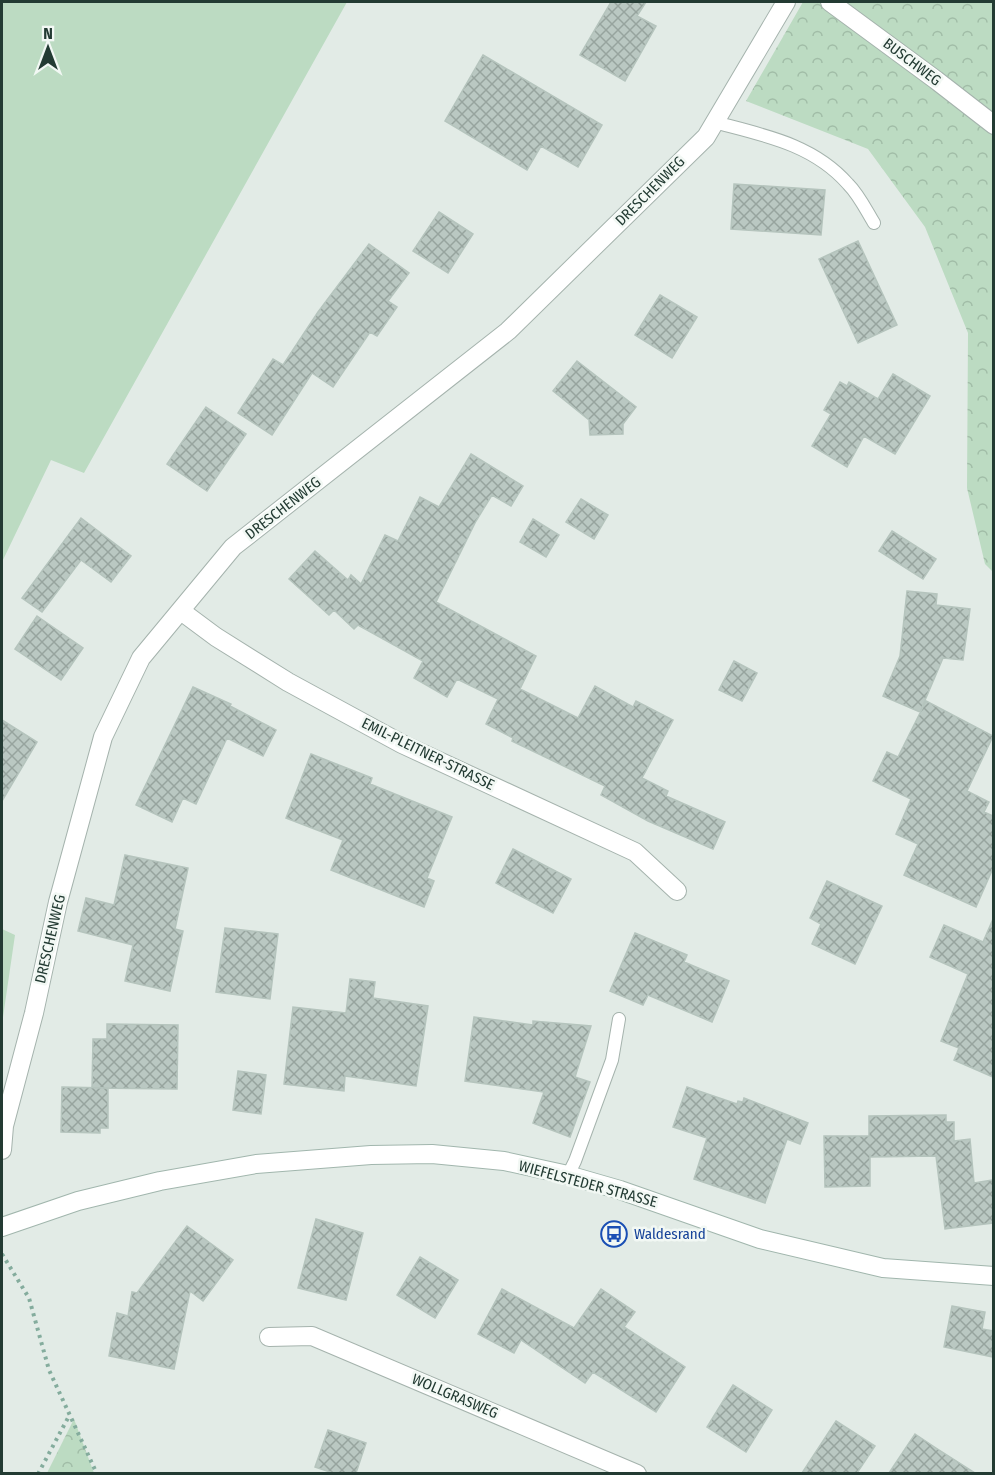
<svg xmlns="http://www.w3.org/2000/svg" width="995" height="1475" font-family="'Fira Sans Condensed',sans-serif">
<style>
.grass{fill:#bcdbc2}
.forest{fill:url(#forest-crowns)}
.building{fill:url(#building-cross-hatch);stroke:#b5c4bd;stroke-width:1.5}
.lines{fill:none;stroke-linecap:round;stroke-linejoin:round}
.service-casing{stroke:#a5b3ad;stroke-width:14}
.minor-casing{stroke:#a5b3ad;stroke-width:20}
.secondary-casing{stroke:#a1b6ad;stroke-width:20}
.path{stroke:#84ac9d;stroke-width:4;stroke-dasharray:3 4.5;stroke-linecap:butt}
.service{stroke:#fff;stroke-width:12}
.minor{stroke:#fff;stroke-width:18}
.secondary{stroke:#fff;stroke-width:18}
.labels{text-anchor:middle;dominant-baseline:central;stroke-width:5;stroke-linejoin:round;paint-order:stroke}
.street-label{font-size:15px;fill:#233b33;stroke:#f2f8f4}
.transit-label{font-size:15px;fill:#164399;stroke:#f2f8f4;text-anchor:start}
</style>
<defs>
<pattern id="forest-crowns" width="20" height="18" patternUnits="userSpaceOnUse" patternTransform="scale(1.5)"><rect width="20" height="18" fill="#bcdbc2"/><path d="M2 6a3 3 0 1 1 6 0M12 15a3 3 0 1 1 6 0" fill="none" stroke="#a1bda7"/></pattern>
<pattern id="building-cross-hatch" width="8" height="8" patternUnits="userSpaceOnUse" patternTransform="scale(1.5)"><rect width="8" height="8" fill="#bac8c2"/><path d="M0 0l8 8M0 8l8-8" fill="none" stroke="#97a49e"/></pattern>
</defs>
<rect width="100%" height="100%" fill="#e2ebe6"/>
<path class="grass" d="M2 2H347L84 473 51 460 2 562Z
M2 929 15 935 2 1024Z"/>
<path class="forest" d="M803 2H993V572L985 564 967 488 968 333 925 227 868 149 746 101Z
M74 1419 94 1473H47Z"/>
<path class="building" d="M611 2H646L637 16 656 26 625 81 580 55Z
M483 55 602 125 578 167 541 146 527 170 445 121Z
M734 184 825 190 821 235 731 229Z
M439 212 473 234 448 273 413 251Z
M858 241 897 325 858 343 819 259Z
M369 244 409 273 388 301 397 307 377 336 370 332 333 387 312 373 272 435 238 413 273 359 283 365 318 312Z
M660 295 697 317 672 358 635 335Z
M577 361 636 407 623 424V434L590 435 589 420 553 391Z
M893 374 930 396 895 454 864 436 847 467 812 446 831 414 824 410 840 382 847 386 849 382 878 399Z
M206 407 246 434 207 491 167 464Z
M471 454 523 486 511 506 492 495 476 521 436 602 536 656 520 689 578 718 595 686 633 707 636 701 673 720 642 778 668 791 666 796 725 822 713 849 648 821 601 795 605 786 512 741 513 738 486 724 498 699 457 679 447 697 414 678 423 661 358 625 354 629 334 610 329 615 289 579 315 551 348 580 351 575 361 584 385 535 398 541 420 497 439 507Z
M581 499 608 515 594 539 566 522Z
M81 518 131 556 111 582 81 560 42 612 22 598Z
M533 519 559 535 546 557 520 542Z
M892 531 936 559 923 579 879 551Z
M907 591 937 594 936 605 970 609 963 660 943 658 920 712 883 696 900 656Z
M37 616 83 648 61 680 15 649Z
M734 661 757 673 742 701 719 690Z
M193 687 231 704 230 706 276 730 263 756 227 738 196 804 183 798 172 822 136 805Z
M926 701 993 736 967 791 989 802 984 812 993 816V868L976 907 904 875 918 844 896 834 911 799 873 781 887 752 898 757Z
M2 720 37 742 2 801Z
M311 754 372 778 370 784 452 817 427 878 434 881 424 907 331 870 343 840 286 818Z
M513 849 571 879 553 913 496 883Z
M125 855 188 868 175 929 183 931 170 991 125 981 133 945 78 931 86 898 114 905Z
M827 881 882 906 855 964 812 944 821 924 810 918Z
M993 919V1077L954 1060 959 1048 941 1041 968 974 930 957 944 925 983 942Z
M225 928 278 934 270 999 216 992Z
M635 933 687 955 684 962 729 981 712 1022 648 995 643 1005 610 991Z
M350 979 375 982 373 998 428 1006 416 1086 345 1076 344 1091 284 1084 293 1007 346 1013Z
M474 1017 533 1025V1021L591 1026 575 1077 590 1082 570 1137 533 1123 544 1092 465 1081Z
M107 1024 178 1025 177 1089 92 1088 93 1039H107Z
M238 1071 266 1075 261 1114 233 1110Z
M62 1087 108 1088V1128H100V1133L61 1132Z
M687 1087 737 1104 738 1101 743 1102 744 1098 808 1123 800 1144 787 1139 765 1203 694 1179 707 1138 673 1127Z
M946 1115V1122H954V1141L970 1139 974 1183 993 1180V1223L945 1229 936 1156 870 1157V1154V1186L825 1187 824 1136H869V1116Z
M316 1219 363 1233 346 1300 298 1288Z
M187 1226 233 1260 203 1301 190 1291 174 1369 109 1356 117 1313 128 1316 132 1292 137 1293Z
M420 1257 458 1280 435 1318 397 1295Z
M502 1289 574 1328 601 1289 635 1312 624 1327 685 1367 656 1412 593 1372 585 1383 521 1340 514 1353 478 1334Z
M952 1306 985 1312 982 1329 993 1331V1357L944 1347Z
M733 1385 772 1410 746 1452 707 1427Z
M836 1421 875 1446 857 1473H802Z
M328 1430 366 1443 356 1473H333L315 1467Z
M915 1434 936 1448 975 1473H889Z"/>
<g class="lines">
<g class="service-casing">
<path id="service" d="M714 122C763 135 813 144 848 184 859 195 866 210 874 223
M568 1175 575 1161 612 1060 619 1019"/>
</g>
<g class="minor-casing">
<path id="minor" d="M830 2 936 80 994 125
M181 611 216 637 288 682 402 744 635 852 677 891
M2 1150 4 1126 34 1013 58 902 103 737 141 658 233 547 508 331 706 137 786 2
M269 1337 312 1336 637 1474"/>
</g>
<g class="secondary-casing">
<path id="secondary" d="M2 1227 78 1201 160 1181 256 1164 371 1155 432 1154 504 1161 568 1175 620 1190 760 1239 883 1268 994 1276"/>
</g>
<path class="path" d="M2 1254 29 1298 49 1370 97 1474
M38 1474 69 1416"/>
<use href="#service" class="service"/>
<use href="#minor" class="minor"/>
<use href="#secondary" class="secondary"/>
</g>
<defs>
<g id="bus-ring" transform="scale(1.35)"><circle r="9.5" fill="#f2f8f4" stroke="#1a4fb4" stroke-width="1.5"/><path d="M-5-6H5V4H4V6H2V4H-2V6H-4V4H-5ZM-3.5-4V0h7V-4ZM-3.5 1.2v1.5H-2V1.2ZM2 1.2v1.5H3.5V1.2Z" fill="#1a4fb4"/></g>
</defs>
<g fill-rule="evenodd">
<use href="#bus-ring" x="614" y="1234"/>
</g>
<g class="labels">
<g class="street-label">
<text transform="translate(912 62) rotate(37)">BUSCHWEG</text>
<text transform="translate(650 191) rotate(-45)">DRESCHENWEG</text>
<text transform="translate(283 508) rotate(-38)">DRESCHENWEG</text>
<text transform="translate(428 754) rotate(26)">EMIL-PLEITNER-STRASSE</text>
<text transform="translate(50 939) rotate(-77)">DRESCHENWEG</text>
<text transform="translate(588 1184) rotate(15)">WIEFELSTEDER STRASSE</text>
<text transform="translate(455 1396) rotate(23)">WOLLGRASWEG</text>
</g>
<g class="transit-label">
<text x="634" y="1234">Waldesrand</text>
</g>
</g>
<rect width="995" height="1475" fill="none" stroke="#233b33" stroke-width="6"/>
<g transform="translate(48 48)" stroke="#f2f8f4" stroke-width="4.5" paint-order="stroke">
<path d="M0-4.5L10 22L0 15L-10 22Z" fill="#233b33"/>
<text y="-9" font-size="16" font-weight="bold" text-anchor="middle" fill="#233b33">N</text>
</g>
</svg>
